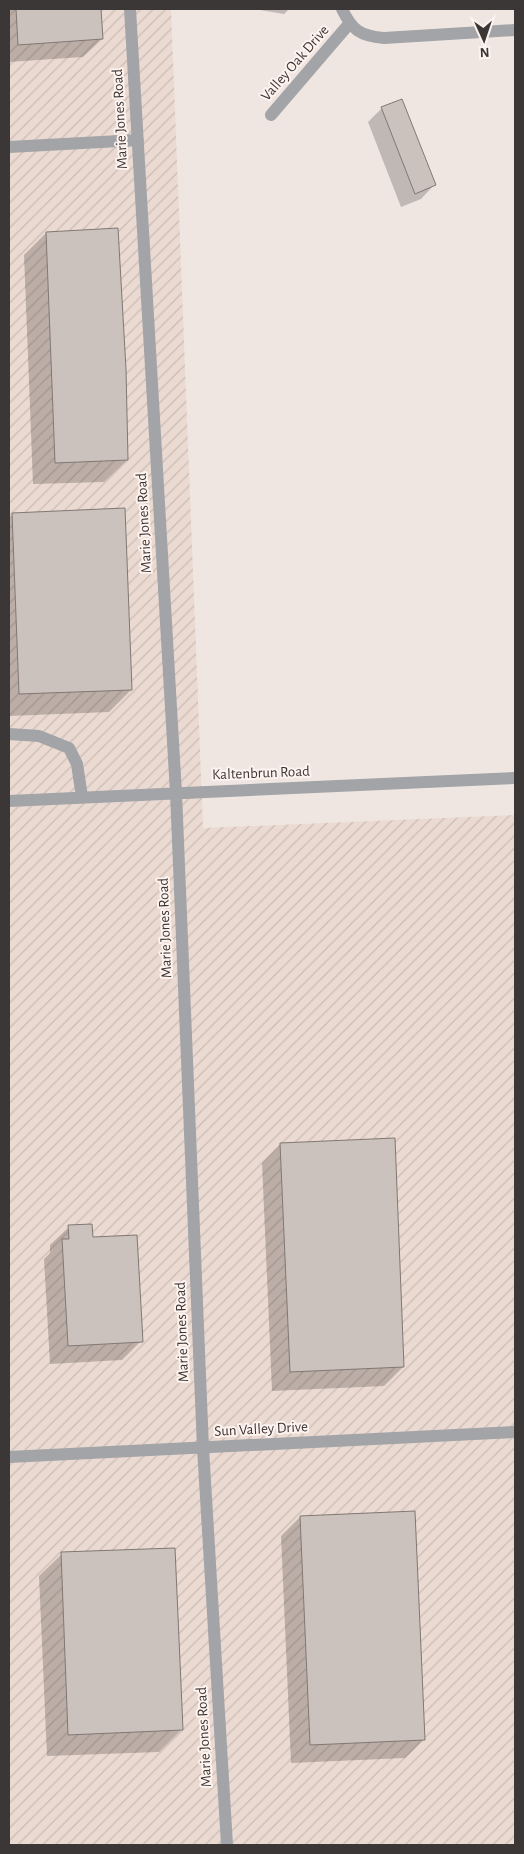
<svg xmlns="http://www.w3.org/2000/svg" width="524" height="1854" font-family="'Alegreya Sans',sans-serif">
<style>
.industrial{fill:url(#industrial-furrows)}
.shadow{fill:#0003}
.building{fill:#ccc2bd;stroke:#817874}
.lines{fill:none;stroke-linecap:round;stroke-linejoin:round}
.minor{stroke:#a2a4a8;stroke-width:12}
.labels{text-anchor:middle;dominant-baseline:central;stroke-width:4;stroke-linejoin:round;paint-order:stroke}
.street-label{font-size:15px;fill:#3b3736;stroke:#fef3ee}
</style>
<defs>
<pattern id="industrial-furrows" width="10" height="10" patternUnits="userSpaceOnUse" patternTransform="scale(1.25)"><rect width="10" height="10" fill="#ebdad1"/><path d="M-1 1l2-2M0 10L10 0M9 11l2-2" fill="none" stroke="#cabcb4"/></pattern>
</defs>
<rect width="100%" height="100%" fill="#f0e6e1"/>
<path class="industrial" d="M9 9H171L203 828 515 815V1845H9Z"/>
<path class="shadow" d="M9 9H100L102 39 83 57 9 62Z
M254 9H289L284 14Z
M382 108 434 185 421 199 401 207 368 122Z
M46 233 127 460 104 482 33 484 24 255Z
M13 514 131 690 109 712 9 716V518Z
M281 1144 403 1367 384 1386 272 1391 262 1163Z
M69 1227 92 1239 141 1341 122 1360 50 1364 44 1259 50 1253V1245Z
M300 1517 424 1739 405 1758 291 1763 281 1536Z
M62 1554 182 1729 159 1752 47 1756 39 1576Z"/>
<path class="building" d="M16 9H101L103 39 18 45Z
M402 99 436 185 415 194 381 107Z
M118 228 126 369 128 460 55 463 46 232Z
M125 508 132 690 19 694 12 513Z
M395 1138 404 1367 290 1372 280 1143Z
M92 1224 93 1237 137 1235 143 1342 68 1346 62 1239H69L68 1225Z
M415 1511 425 1740 310 1745 300 1516Z
M175 1548 183 1730 68 1735 61 1552Z"/>
<g class="lines">
<path class="minor" d="M130 9 176 793 203 1448 227 1845
M342 9C352 30 360 36 384 38L515 30
M271 115 349 24
M9 147 138 140
M9 734 39 736 69 748 77 764 82 797
M9 801 515 778
M9 1457 515 1432"/>
</g>
<g class="labels">
<g class="street-label">
<text transform="translate(295 63) rotate(-49)">Valley Oak Drive</text>
<text transform="translate(120 119) rotate(-93)">Marie Jones Road</text>
<text transform="translate(144 523) rotate(-93)">Marie Jones Road</text>
<text transform="translate(261 773) rotate(-2)">Kaltenbrun Road</text>
<text transform="translate(165 928) rotate(-92)">Marie Jones Road</text>
<text transform="translate(182 1332) rotate(-92)">Marie Jones Road</text>
<text transform="translate(261 1429) rotate(-3)">Sun Valley Drive</text>
<text transform="translate(204 1737) rotate(-93)">Marie Jones Road</text>
</g>
</g>
<rect width="524" height="1854" fill="none" stroke="#3b3736" stroke-width="20"/>
<g transform="translate(484 40) rotate(177)" stroke="#fef3ee" stroke-width="4" paint-order="stroke">
<path d="M0-4L9 19L0 12L-9 19Z" fill="#3b3736"/>
<text y="-8" font-size="14" font-weight="bold" text-anchor="middle" fill="#3b3736">N</text>
</g>
</svg>
